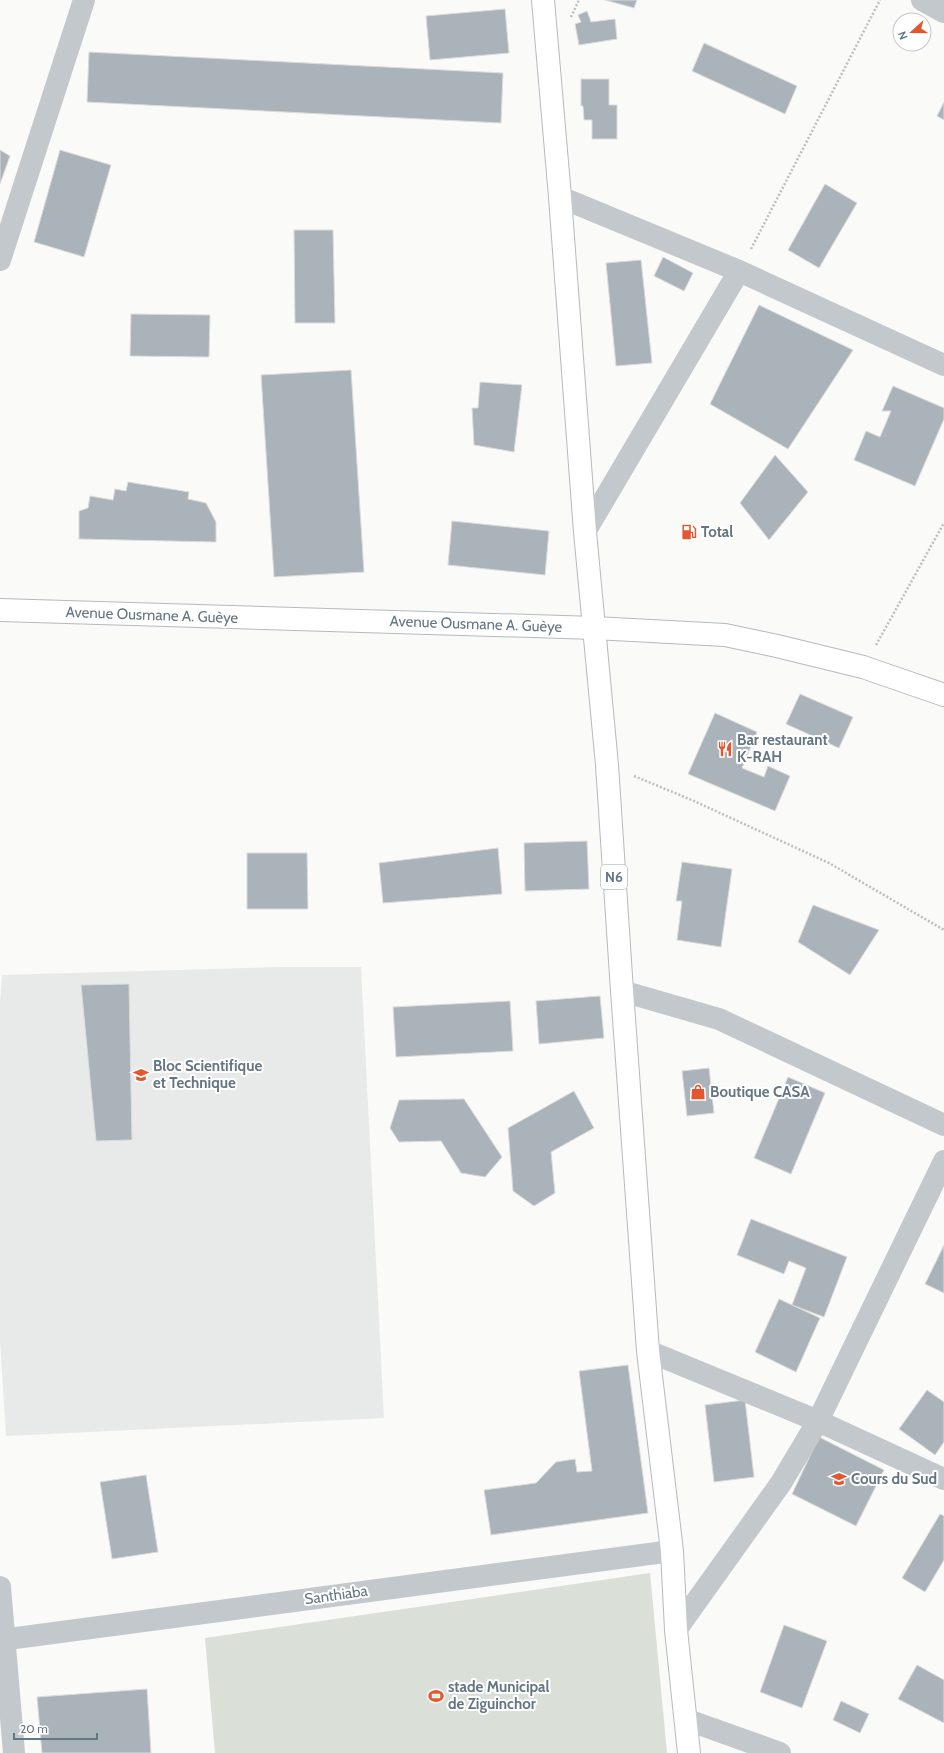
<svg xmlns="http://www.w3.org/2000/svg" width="944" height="1753" font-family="Cabin,sans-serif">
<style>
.built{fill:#e8e9e9}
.green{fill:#dadfd7}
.building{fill:#aab3b9;stroke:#dcdcda}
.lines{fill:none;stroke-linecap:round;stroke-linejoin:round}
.secondary-casing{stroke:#b3babf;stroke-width:24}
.primary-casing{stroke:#b5babe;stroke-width:24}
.path{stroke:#bbbfc2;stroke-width:2.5;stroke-dasharray:2 2;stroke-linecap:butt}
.street{stroke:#c3c8cc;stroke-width:22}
.secondary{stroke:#fff;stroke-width:22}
.primary{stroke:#fff;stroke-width:22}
.labels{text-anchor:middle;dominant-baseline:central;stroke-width:4;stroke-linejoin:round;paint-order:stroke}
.shield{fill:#fff;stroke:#939fa8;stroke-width:1}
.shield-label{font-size:14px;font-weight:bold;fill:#657683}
.poi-label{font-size:15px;font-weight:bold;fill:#657683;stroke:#fff;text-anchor:start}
.street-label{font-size:15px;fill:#657683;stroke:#fff}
</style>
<rect width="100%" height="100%" fill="#fafaf8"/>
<path class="built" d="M278 967H361L384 1418 6 1436 0 1340V1004L2 975Z"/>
<path class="green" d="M650 1573 667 1753H215L205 1638Z"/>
<path class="building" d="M605 0H637L634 8Z
M505 9 509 53 430 60 426 16Z
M587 11 591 22 615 19 617 39 579 45 575 24 581 22 578 15Z
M704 43 797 86 785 114 692 71Z
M89 52 503 73 501 123 87 102Z
M581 79H609V105H617V139H592V120H584L583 106H581Z
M944 102V120L937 116Z
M0 150 10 156 0 184Z
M60 150 111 165 84 257 34 242Z
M825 184 857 203 819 268 788 250Z
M294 230H333L335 323H295Z
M663 257 693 273 684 291 654 276Z
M641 260 652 363 616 366 606 263Z
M759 305 853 350 788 449 710 404Z
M131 314 210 315 209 357 130 356Z
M351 370 364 572 274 577 261 375Z
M480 382 522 385 514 452 474 445 472 408H478Z
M893 386 944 408V419L915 486 854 460 866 431 880 437 891 411H882Z
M775 455 808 492 769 540 740 503Z
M128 482 189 492 188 499 206 503 216 522V542L79 539V511L88 508 90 496 113 500 115 489 126 491Z
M452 521 549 531 545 575 448 565Z
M800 694 853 717 839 748 786 724Z
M715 713 757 732 742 768 764 777 768 766 790 776 775 811 688 774Z
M587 841 589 889 525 891 524 843Z
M498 848 502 894 383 903 379 863Z
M247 853H307L308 909H247Z
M682 862 732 869 721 947 677 940 682 901H676Z
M813 905 879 930 850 975 798 942Z
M129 984 132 1140 96 1141 81 985Z
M600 996 604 1038 539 1044 536 1001Z
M510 1001 513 1051 396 1057 393 1007Z
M709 1068 714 1113 687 1116 682 1071Z
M788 1077 825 1093 791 1174 754 1158Z
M574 1091 594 1128 551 1152 555 1193 534 1206 513 1191 508 1128Z
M464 1099 502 1157 485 1177 461 1173 441 1141 399 1142 390 1128 399 1100Z
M751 1219 847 1257 824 1317 792 1305 806 1268 789 1261 784 1274 737 1255Z
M944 1245V1293L925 1284Z
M779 1299 820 1318 796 1372 755 1352Z
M628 1365 648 1513 491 1535 484 1490 536 1483 556 1462 575 1459 577 1472 592 1471 579 1371Z
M927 1390 944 1402V1442L935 1455 899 1429Z
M745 1400 754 1477 714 1482 705 1405Z
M819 1437 884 1470 856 1526 792 1494Z
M146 1475 158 1552 112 1559 100 1482Z
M940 1514 944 1516V1560L925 1592 902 1578Z
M784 1625 827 1641 802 1708 760 1692Z
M917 1665 944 1680V1723L898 1699Z
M147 1689 151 1753H42L37 1697Z
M841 1701 869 1714 860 1733 833 1720Z"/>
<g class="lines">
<g class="secondary-casing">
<path id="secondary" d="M0 610 595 628 725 635 777 646 863 667 944 695"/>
</g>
<g class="primary-casing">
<path id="primary" d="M543 0 560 197 585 532 607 765 622 991 648 1351 672 1551 676 1630 689 1753"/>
</g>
<path class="path" d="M571 17 579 0
M751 249 880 0
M876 645 944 523
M634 776 694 801 829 863 944 930"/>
<path class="street" d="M922 0 944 12
M560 197 739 271 944 365
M0 260 84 0
M585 532 739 271
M622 991 719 1019 944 1125
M648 1351 818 1421 944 1479
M0 1587 14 1753
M676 1630 781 1483 818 1421 944 1161
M0 1640 672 1551
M685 1719 780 1753"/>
<use href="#secondary" class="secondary"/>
<use href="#primary" class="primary"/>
</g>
<defs>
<g id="fuel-bare" transform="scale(1.2)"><path d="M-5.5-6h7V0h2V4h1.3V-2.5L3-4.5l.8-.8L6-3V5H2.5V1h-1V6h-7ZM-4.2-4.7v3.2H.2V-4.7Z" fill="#e4572e" stroke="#fff" stroke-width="2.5" paint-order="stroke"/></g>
<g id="restaurant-bare" transform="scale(1.2)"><path d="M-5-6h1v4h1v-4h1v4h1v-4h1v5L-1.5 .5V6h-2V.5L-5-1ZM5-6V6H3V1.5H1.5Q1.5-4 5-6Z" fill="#e4572e" stroke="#fff" stroke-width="2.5" paint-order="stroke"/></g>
<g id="school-bare" transform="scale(1.2)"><path d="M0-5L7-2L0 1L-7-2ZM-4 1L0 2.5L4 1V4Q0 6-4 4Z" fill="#e4572e" stroke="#fff" stroke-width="2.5" paint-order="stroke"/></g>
<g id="shop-bare" transform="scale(1.2)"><path d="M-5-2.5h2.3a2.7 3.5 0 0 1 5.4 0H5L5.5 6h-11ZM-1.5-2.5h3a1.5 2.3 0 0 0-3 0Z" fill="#e4572e" stroke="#fff" stroke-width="2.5" paint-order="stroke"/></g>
<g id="stadium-bare" transform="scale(1.2)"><path d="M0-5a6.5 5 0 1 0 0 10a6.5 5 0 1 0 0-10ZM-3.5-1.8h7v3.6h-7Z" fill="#e4572e" stroke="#fff" stroke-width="2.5" paint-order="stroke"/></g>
</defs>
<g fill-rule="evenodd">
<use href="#fuel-bare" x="689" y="532"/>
<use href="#restaurant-bare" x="725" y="749"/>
<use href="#school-bare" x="141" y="1075"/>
<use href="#shop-bare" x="698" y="1092"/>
<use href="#school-bare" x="839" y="1479"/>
<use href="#stadium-bare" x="436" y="1696"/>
</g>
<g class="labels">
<rect class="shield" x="601" y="865" width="26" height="24" rx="3"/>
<g class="shield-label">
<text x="614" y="877">N6</text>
</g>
<g class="poi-label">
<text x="701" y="532">Total</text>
<text x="737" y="740">Bar restaurant<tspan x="737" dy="17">K-RAH</tspan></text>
<text x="153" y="1066">Bloc Scientifique<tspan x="153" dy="17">et Technique</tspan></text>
<text x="710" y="1092">Boutique CASA</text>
<text x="851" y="1479">Cours du Sud</text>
<text x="448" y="1687">stade Municipal<tspan x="448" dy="17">de Ziguinchor</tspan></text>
</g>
<g class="street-label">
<text transform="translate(152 615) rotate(2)">Avenue Ousmane A. Guèye</text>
<text transform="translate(476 624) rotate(2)">Avenue Ousmane A. Guèye</text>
<text transform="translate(336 1595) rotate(-8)">Santhiaba</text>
</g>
</g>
<g transform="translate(912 32) rotate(249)"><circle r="19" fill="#ffffff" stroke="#c1c8cd"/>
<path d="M0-3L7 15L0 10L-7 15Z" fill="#e4572e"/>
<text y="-6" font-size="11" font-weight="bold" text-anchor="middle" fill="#657683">N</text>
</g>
<path d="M14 1733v6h83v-6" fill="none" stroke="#657683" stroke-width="2"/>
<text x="20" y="1733" font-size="12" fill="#657683" stroke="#ffffff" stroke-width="3" paint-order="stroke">20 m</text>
</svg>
